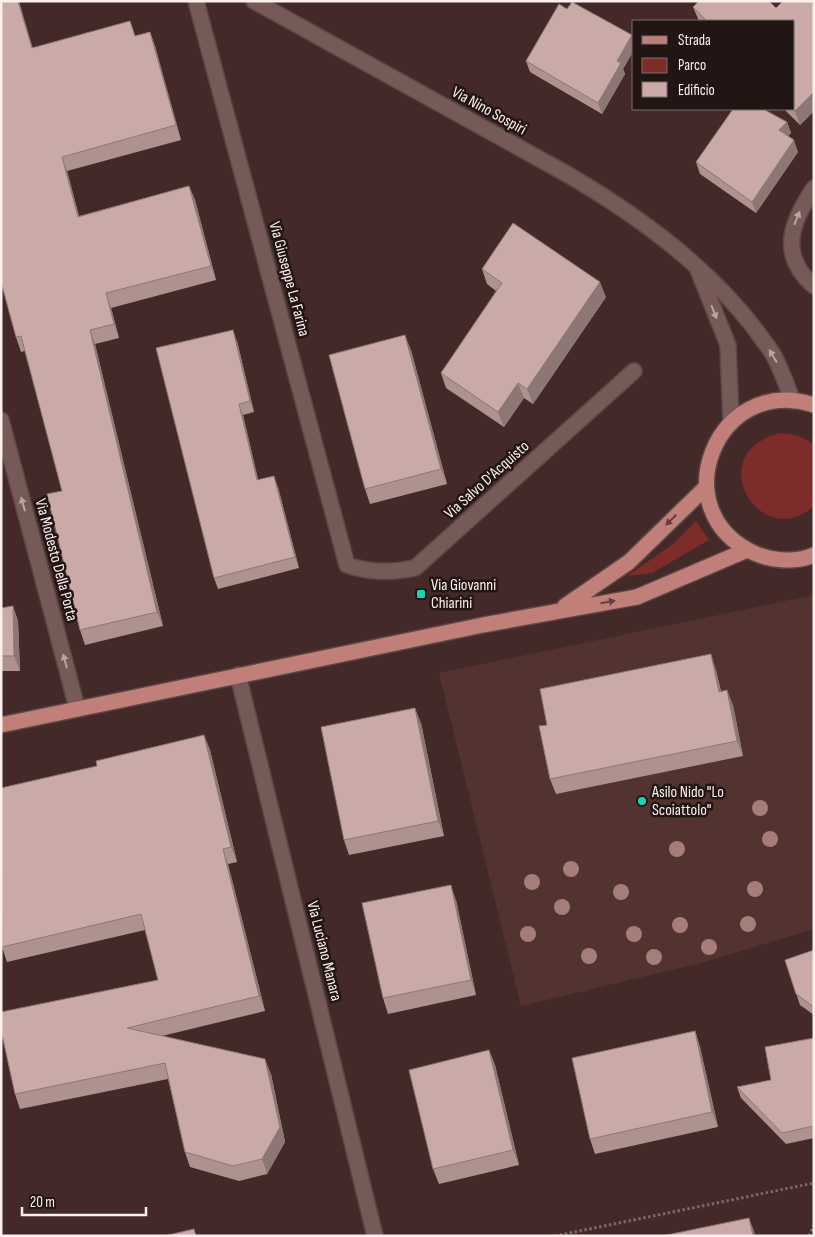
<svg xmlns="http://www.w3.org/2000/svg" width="815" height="1237" font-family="'Sofia Sans Condensed',sans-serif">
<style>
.built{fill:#523330}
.green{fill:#7d2c29}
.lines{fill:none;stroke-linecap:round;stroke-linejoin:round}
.minor-casing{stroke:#5c4745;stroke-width:18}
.major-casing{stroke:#5c4745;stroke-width:18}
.path{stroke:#7d6765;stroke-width:3;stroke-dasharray:2.5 2.5;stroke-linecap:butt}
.minor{stroke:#765a57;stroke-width:15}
.major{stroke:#c07f79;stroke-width:15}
.tree{fill:#a57d79}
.wall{fill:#ae928f}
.shaded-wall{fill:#8d7774}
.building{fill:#caaaa6;stroke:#8d7774}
.oneway{fill:#baa4a2}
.oneway2{fill:#61403d}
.poi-dot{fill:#16d5b3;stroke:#221615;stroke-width:2}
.labels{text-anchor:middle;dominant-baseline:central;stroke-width:5;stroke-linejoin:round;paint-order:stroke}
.street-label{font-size:16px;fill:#fdefee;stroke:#221615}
.poi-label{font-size:16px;fill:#fdefee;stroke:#221615;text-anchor:start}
</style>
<rect width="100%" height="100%" fill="#432a28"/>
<path class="built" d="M814 595V929L701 963 521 1006 439 673Z"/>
<path class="green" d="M780 433C794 434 803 436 814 445V506C760 554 700 453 780 433Z
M696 521 709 540 652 573 627 576 673 544Z"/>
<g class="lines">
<g class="minor-casing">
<path id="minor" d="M196 1 347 565C370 573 391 573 415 568L634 371
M254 1 565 173C636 214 709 267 758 333 763 341 771 349 775 358 782 371 787 387 793 401
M814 188C791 222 778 255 814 286
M698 270 728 345 731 422
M1 420 77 708
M238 675 375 1236"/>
</g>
<g class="major-casing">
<path id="major" d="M814 405C716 373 662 511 754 553 772 561 795 563 814 555
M565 606 629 562 706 487
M1 725 483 625 637 597 747 550"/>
</g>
<path class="path" d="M555 1236 814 1183
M809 1236 814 1225"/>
<use href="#minor" class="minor"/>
<use href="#major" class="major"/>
</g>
<g class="tree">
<circle cx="760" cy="808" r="8"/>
<circle cx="770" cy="839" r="8"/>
<circle cx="677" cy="849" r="8"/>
<circle cx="571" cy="869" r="8"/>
<circle cx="532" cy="882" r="8"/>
<circle cx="755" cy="889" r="8"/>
<circle cx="621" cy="892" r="8"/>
<circle cx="562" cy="907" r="8"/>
<circle cx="748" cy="924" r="8"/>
<circle cx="680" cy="925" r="8"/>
<circle cx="528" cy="934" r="8"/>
<circle cx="634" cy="934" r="8"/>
<circle cx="709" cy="947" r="8"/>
<circle cx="589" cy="956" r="8"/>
<circle cx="654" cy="957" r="8"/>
</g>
<path class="wall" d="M814 1V111L800 125 784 109H794V21H699L693 7 776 8Z
M567 9 634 40V50L623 69 625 74 602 114 530 72 526 61Z
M150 32 155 46 181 140 67 171 79 216 189 186 195 200 216 280 111 308 119 338 95 344 163 626 85 645 80 630 62 491 25 351 21 352 16 337 33 48 136 36Z
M787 122 791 133 788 136 798 152 756 213 700 174 696 162Z
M482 269 606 297 533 404 524 398 504 427 446 388 441 373 496 291 487 284Z
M237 341 254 412 243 415 258 480 278 487 299 568 218 589 214 578Z
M411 350 447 484 370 504 365 489Z
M13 606 18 621 20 671H1V608Z
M716 670 721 691 733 705 743 756 556 794 550 779 547 725Z
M421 723 444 836 349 855 344 840Z
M204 735 210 750 237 862 228 864 265 1011 162 1036 271 1074 285 1142 267 1174 239 1181 190 1167 185 1152 168 1079 20 1109 15 1094 158 980 145 930 7 962 2 947 97 766Z
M456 900 476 995 388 1014 383 998Z
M814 950V1015L800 1005 785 960Z
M695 1031 700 1047 718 1127 595 1154 590 1139Z
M814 1038V1138L786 1144 741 1098 737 1087 771 1080Z
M489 1050 495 1065 519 1165 439 1184 433 1169Z"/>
<path class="shaded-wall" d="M18 1H19L37 62 32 48Z
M150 32 155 46 181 140 176 125Z
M632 35 634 40V50L623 69 625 74 602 114 598 103 617 61Z
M814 92V111L800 125 795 111Z
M787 122 791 133 783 141 779 130Z
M794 140 798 152 756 213 752 202Z
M62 157 67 171 83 231 78 217Z
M189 186 195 200 216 280 211 266Z
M600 282 606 297 533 404 527 389Z
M106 293 111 308 119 338 114 324Z
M90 330 95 344 163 626 157 612Z
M233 330 237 341 254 412 250 401Z
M405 335 411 350 447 484 441 469Z
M518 383 524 398 504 427 498 412Z
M239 404 243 415 261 491 257 480Z
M274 476 278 487 299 568 295 557Z
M13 606 18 621 20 671 14 656Z
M711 654 716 670 724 707 719 692Z
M727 690 733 705 743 756 737 741Z
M415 708 421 723 444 836 438 821Z
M204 735 210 750 237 862 231 847Z
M223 849 228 864 265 1011 259 996Z
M451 885 456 900 476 995 471 980Z
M695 1031 700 1047 718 1127 712 1112Z
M489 1050 495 1065 519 1165 513 1150Z
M265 1059 271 1074 285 1142 267 1174 262 1159Z
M749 1218 754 1231 755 1236H753Z"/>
<path class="building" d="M1 1H18L32 48 130 21 135 36 150 32 176 125 62 157 78 217 189 186 211 266 106 293 114 324 90 330 157 612 80 630 47 494 62 491 21 336 16 337 1 282Z
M699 1H769L776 8 783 1H814V92L795 111 793 109H794V21H707L693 7Z
M572 2 632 35 617 61 621 63 598 103 526 61 559 4 567 9Z
M733 109H763L787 122 779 130 794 140 752 202 696 162Z
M513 223 600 282 527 389 518 383 498 412 441 373 502 283 482 269Z
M233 330 250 401 239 404 257 480 274 476 295 557 214 578 156 348Z
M405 335 441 469 365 489 329 355Z
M13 606 14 656H1V608Z
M711 654 719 692 727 690 737 741 550 779 539 726 547 725 540 689Z
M415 708 438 821 344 840 321 727Z
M204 735 231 847 223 849 259 996 127 1028 265 1059 280 1127 262 1159 233 1166 185 1152 165 1063 15 1094 1 1030V1012L158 980 141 914 2 947 1 788 97 766 96 761Z
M451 885 471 980 383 998 362 903Z
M814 950V1007L796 994 785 960Z
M695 1031 712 1112 590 1139 572 1058Z
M814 1038V1126L782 1133 737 1087 771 1080 765 1047Z
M489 1050 513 1150 433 1169 409 1070Z
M749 1218 753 1236H662Z
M194 1229 196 1236H164Z"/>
<defs><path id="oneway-solid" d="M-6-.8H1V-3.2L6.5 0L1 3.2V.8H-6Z" transform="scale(1.25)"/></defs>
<g class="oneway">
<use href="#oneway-solid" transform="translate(797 218) rotate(-68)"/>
<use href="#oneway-solid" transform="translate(714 312) rotate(68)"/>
<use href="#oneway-solid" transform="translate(773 356) rotate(-121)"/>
<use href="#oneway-solid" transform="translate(23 504) rotate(-105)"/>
<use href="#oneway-solid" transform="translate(65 661) rotate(-105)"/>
</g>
<g class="oneway2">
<use href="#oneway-solid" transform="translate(671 520) rotate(136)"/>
<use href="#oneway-solid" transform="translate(608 602) rotate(-10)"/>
</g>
<g class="poi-dot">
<rect x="416" y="589" width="10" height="10" rx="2.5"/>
<circle cx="642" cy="801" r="5"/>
</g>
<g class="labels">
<g class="street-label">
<text transform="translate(489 111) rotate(29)">Via Nino Sospiri</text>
<text transform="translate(289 279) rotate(75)">Via Giuseppe La Farina</text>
<text transform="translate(487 480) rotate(-42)">Via Salvo D'Acquisto</text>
<text transform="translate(56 560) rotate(75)">Via Modesto Della Porta</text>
<text transform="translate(324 951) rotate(76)">Via Luciano Manara</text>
</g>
<g class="poi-label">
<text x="431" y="585">Via Giovanni<tspan x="431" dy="18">Chiarini</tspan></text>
<text x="652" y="792">Asilo Nido "Lo<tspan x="652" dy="18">Scoiattolo"</tspan></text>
</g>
</g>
<rect width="815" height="1237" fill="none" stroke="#fdefee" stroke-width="5"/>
<rect x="632" y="20" width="162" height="90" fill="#221615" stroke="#7a6d6c"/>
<rect x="642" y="36" width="25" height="8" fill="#c07f79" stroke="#7a6d6c"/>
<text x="678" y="45" font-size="15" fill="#fdefee">Strada</text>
<rect x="642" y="58" width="25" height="15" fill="#7d2c29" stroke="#7a6d6c"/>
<text x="678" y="70" font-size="15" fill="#fdefee">Parco</text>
<rect x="642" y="82" width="25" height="15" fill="#caaaa6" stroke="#7a6d6c"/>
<text x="678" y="95" font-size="15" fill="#fdefee">Edificio</text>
<path d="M22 1207v8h124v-8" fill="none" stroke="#fdefee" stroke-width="2.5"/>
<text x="30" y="1207" font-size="15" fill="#fdefee" stroke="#221615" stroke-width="4" paint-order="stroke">20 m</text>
</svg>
